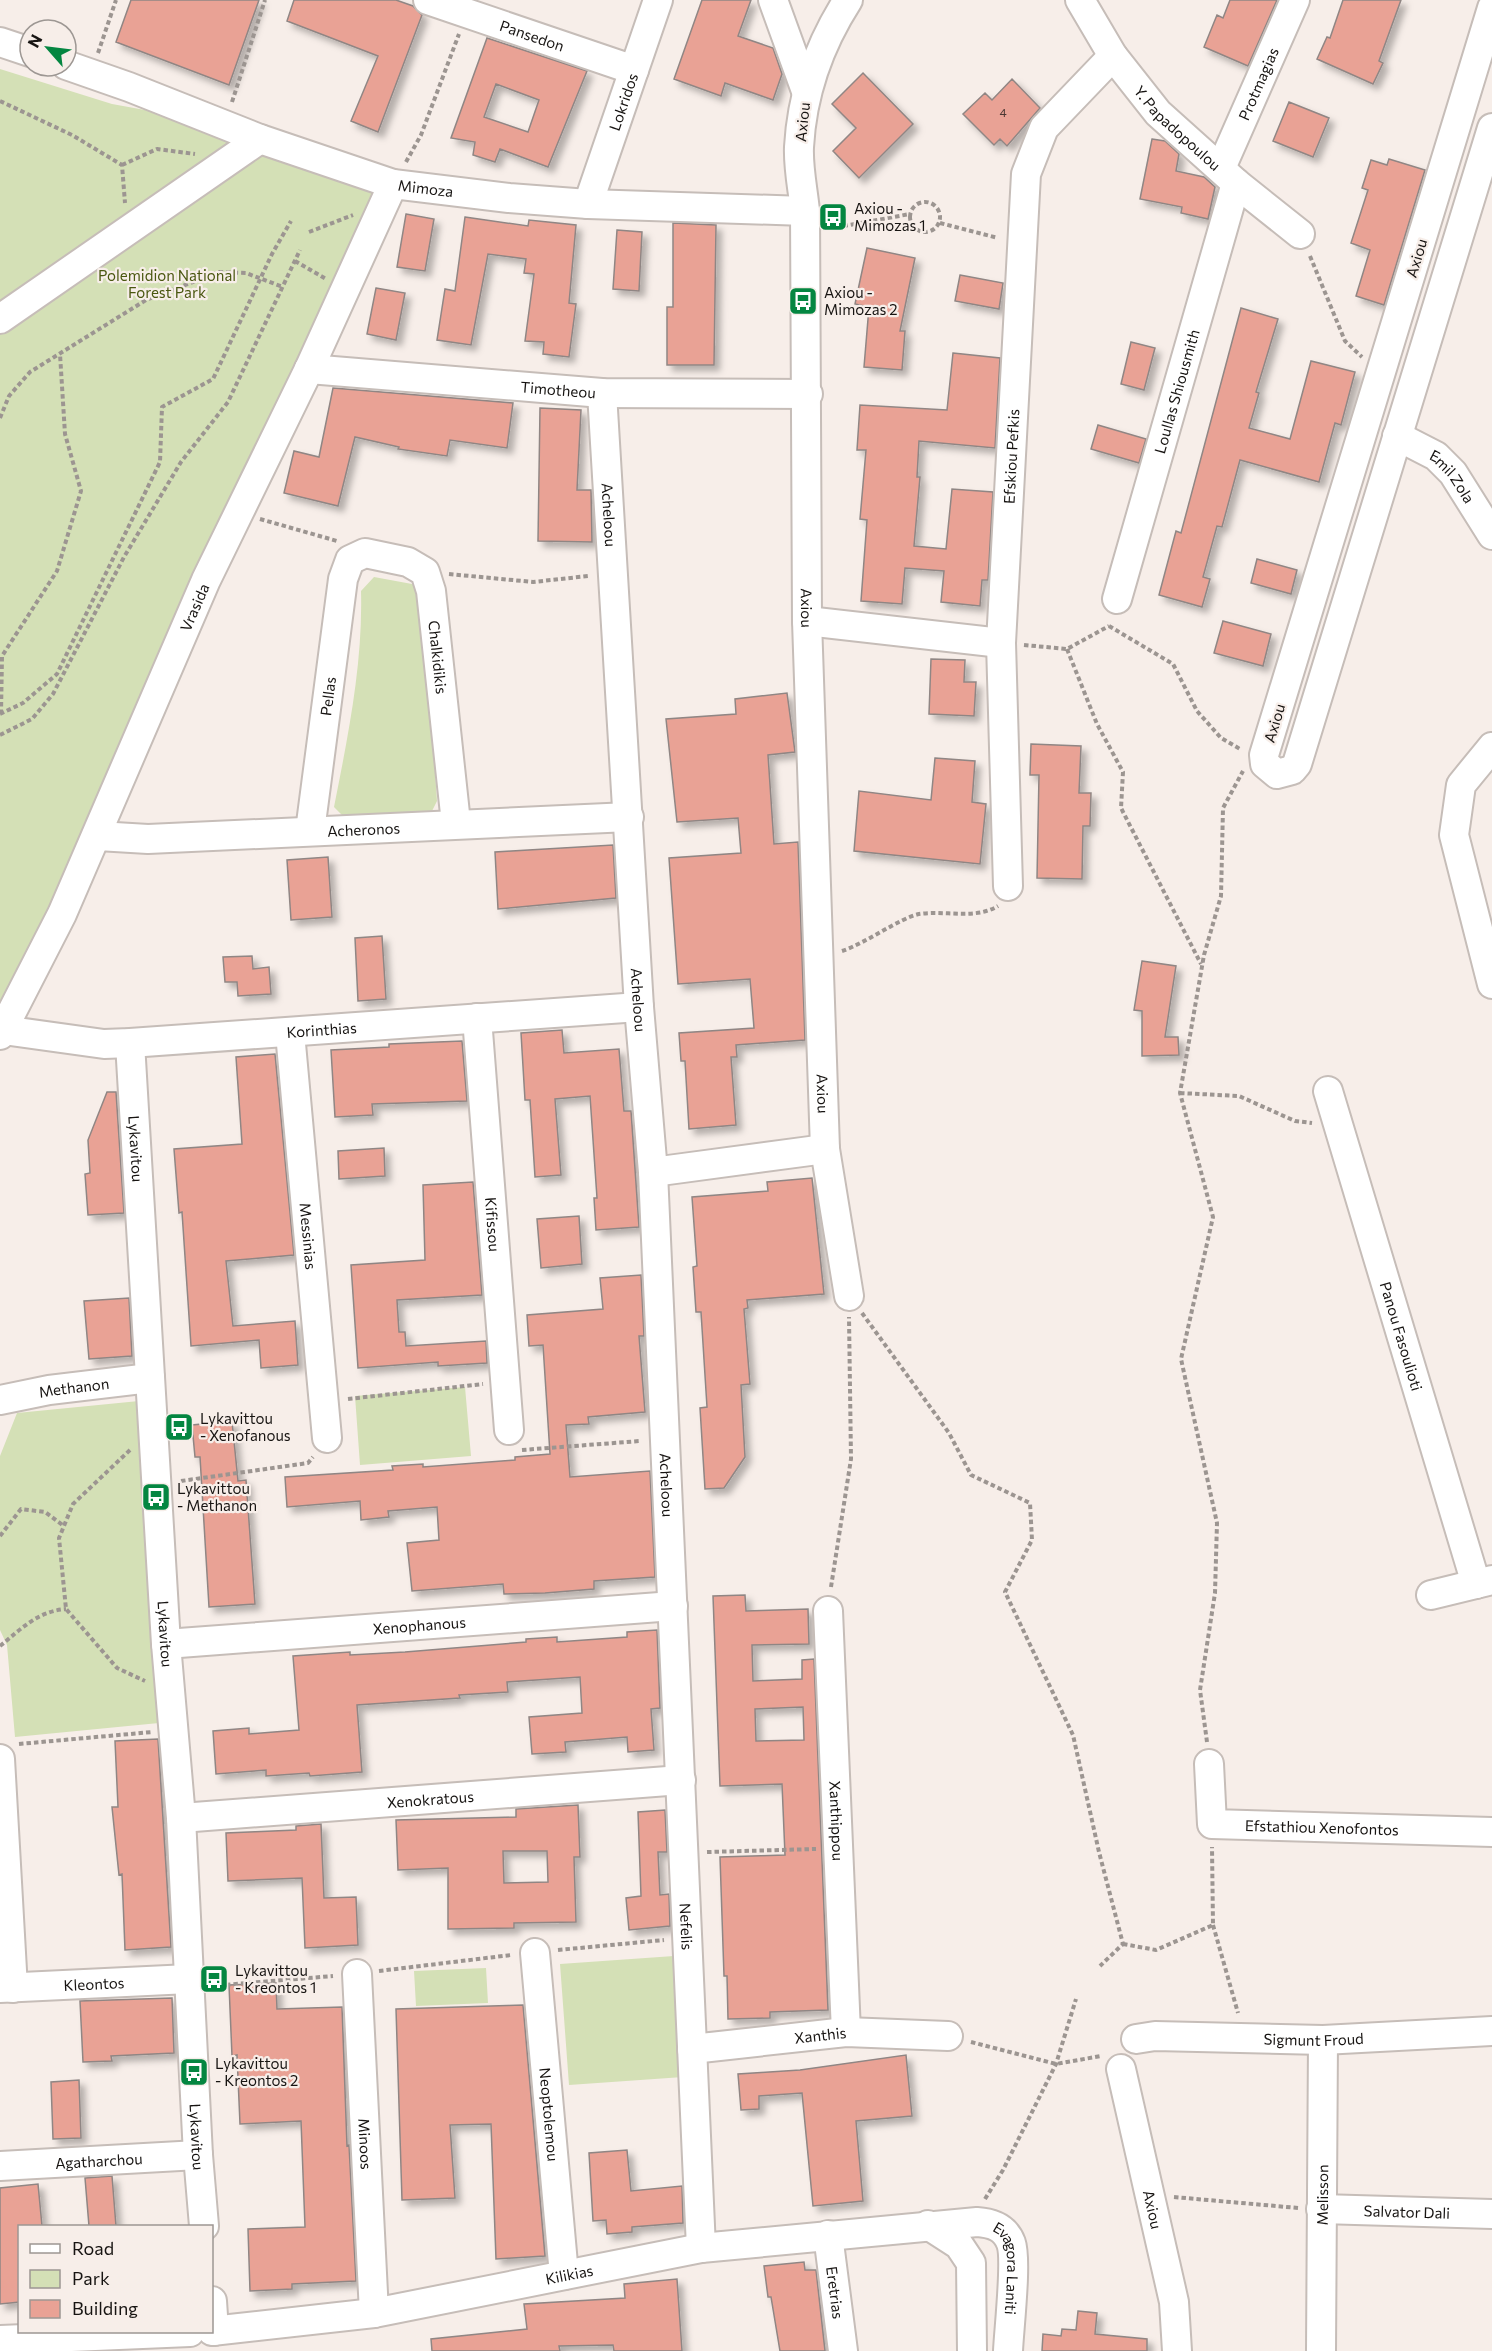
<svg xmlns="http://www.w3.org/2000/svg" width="1492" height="2351" font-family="Commissioner,sans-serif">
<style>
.green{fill:#d4e0b6}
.building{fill:#e9a295;stroke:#908684;stroke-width:1.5;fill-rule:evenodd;filter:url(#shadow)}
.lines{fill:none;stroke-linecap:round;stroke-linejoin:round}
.minor-casing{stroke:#c6bdb8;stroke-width:32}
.path{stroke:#9c9591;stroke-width:4;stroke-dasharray:4.5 3;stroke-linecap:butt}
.minor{stroke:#fff;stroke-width:28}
.labels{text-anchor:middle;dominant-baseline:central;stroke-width:4.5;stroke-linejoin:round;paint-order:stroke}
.number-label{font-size:12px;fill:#4c3833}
.street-label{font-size:15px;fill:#171412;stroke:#f7eee9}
.poi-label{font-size:15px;fill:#171412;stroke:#f7eee9;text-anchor:start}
.park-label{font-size:15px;fill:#4a5710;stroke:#f7eee9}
</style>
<defs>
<filter id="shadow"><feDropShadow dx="5.5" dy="5.5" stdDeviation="3" flood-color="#0004"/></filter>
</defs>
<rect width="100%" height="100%" fill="#f7eee9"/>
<path class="green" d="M0 69 112 104 255 130 376 193 0 1029Z
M374 577 412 584 423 592 437 801 432 811 421 817 346 819 334 807C348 736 363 664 361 591Z
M465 1387 471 1456 360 1465 355 1396Z
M139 1401 159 1723 15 1737 7 1645 0 1630V1456L17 1413Z
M674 1956 683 2077 569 2085 560 1964Z
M486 1968 488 2003 416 2006 414 1971Z"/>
<path class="building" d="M131 0H259L229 85 116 42Z
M294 0H396L413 6 422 15 378 132 351 121 378 56 287 21Z
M702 0H751L738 36 773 48 782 74 773 100 725 83 721 96 674 79Z
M1230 0H1277L1248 66 1204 47 1217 15 1223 18Z
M1343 0H1401L1379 61 1383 63 1373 84 1317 59 1327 37 1330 38Z
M487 38 587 71 548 167 500 149 495 162 473 155 475 142 451 138ZM496 84 539 100 528 132 484 117Z
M863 73 913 124 859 178 833 151 856 128 832 104Z
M1012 79 1040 108 1007 146 1000 139 994 145 963 114 985 93 992 100Z
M1289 102 1329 118 1313 157 1273 141Z
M1152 139 1165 141 1179 154 1176 171 1204 177 1215 187 1208 219 1181 213 1182 207 1140 199Z
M1389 159 1425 170 1384 305 1356 296 1370 250 1351 243 1368 190 1362 188 1371 160 1387 165Z
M406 214 434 219 425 271 397 267Z
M465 217 528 226 529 220 576 225 569 303 576 304 569 357 543 354 544 342 525 341 534 274 524 273 526 259 488 254 471 345 437 340 445 289 455 291Z
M673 223 716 225 714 365H667V307H673Z
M617 230 642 232 639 291 613 289Z
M867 248 915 258 900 331H905L902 370 864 367 869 307 855 304Z
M960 275 1003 283 999 309 955 301Z
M376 288 405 293 396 340 367 334Z
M1241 308 1278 319 1256 392 1259 393 1249 428 1290 439 1311 361 1355 372 1341 425 1335 423 1319 482 1240 460 1222 527 1217 526 1203 577 1210 579 1202 607 1159 595 1176 531 1181 533Z
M1131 342 1155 348 1144 390 1121 384Z
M953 353 1000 358 995 448 919 441 917 477H920L914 546 946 549 952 489 993 492 988 580H982L980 606 941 602 944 571 905 568 902 604 861 601 867 520 860 519 866 450H857L860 405 947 410Z
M333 388 513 403 507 448 450 440 447 456 398 449 399 447 355 437 338 506 284 493 294 451 319 457Z
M540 408 581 410 577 490H591L592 542 538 541Z
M1098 425 1146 439 1139 463 1091 449Z
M1257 559 1297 570 1291 594 1251 583Z
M1223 621 1271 634 1263 666 1214 653Z
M931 659 965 660 964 682H976L974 716 929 714Z
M787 693 795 752 768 755 774 844 798 842 805 1040 736 1045 737 1057H731L736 1125 689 1129 685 1061H681L679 1033 754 1028 750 979 678 984 669 858 741 853 738 818 677 822 666 719 736 714 735 699Z
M1031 744 1081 746 1079 793H1091L1090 826H1083L1082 879 1037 878 1039 775H1030Z
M935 758 975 761 972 802 986 804 980 864 854 851 859 791 931 800Z
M613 845 616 898 498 909 495 852Z
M328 857 332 917 291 920 287 860Z
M382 936 386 999 358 1001 355 938Z
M252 956 253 969 269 967 271 994 238 996 237 982H225L223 957Z
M1142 961 1176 966 1165 1037H1178L1179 1055 1142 1056V1011L1134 1010Z
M562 1030 564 1053 619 1049 624 1111H631L639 1227 596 1230 594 1198H597L590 1096 555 1099 561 1175 535 1177 530 1100H525L521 1033Z
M462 1041 467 1101 372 1104 373 1115 335 1117 331 1050 389 1047V1044Z
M275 1054 294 1255 226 1261 233 1326 295 1321 298 1365 261 1368 259 1340 191 1346 182 1212 179 1213 174 1149 242 1144 236 1057Z
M107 1092H116L124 1213 88 1215 85 1174 90 1173 88 1140Z
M384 1148 385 1176 339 1179 338 1151Z
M812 1178 824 1294 747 1300 748 1308 744 1309 750 1384 741 1385 745 1457 724 1488 705 1489 700 1408 707 1407 701 1312H696L693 1267 697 1266 692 1197 768 1191 767 1182Z
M473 1182 482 1295 397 1300 399 1332H405L406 1346 486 1341 487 1363 438 1366V1362L358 1368 351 1265 425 1260 423 1185Z
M579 1216 582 1264 541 1268 537 1219Z
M641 1275 644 1336H639L645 1412 588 1417 589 1424 566 1425 570 1477 650 1471 655 1577 594 1581V1589L545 1593 504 1594 503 1584 412 1591 407 1543 439 1540 437 1507 388 1511 389 1517 361 1520 360 1501 287 1507 285 1477 393 1470 392 1466 423 1464V1467L515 1460V1457L550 1454 543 1345 529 1346 527 1315 603 1309 600 1278Z
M129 1298 132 1356 89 1359 84 1301Z
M232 1421 238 1481 246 1480 255 1604 209 1607 200 1457H195L192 1425Z
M745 1595 746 1611 808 1609 809 1644 752 1645 753 1681 802 1679V1660L814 1659 828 2010 770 2012V2018L728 2019 727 1976H724L720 1857 785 1855 782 1784 720 1786 713 1596ZM803 1707 804 1740 756 1741 755 1709Z
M657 1630 660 1708 651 1709 654 1750 628 1752 627 1737 565 1742 566 1752 532 1754 529 1717 582 1713 580 1677 507 1682 508 1692 459 1695 460 1698 357 1705 362 1772 310 1776 309 1773 266 1776V1770L216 1774 213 1731 249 1728V1734L299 1730 293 1656 350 1652V1655L405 1652 526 1642V1639L557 1637V1642L627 1637V1632Z
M158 1739 171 1947 125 1950 122 1874 119 1875 112 1807H118L115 1741Z
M578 1805 580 1857H574L576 1922 514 1923V1928L448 1929V1868L398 1870 396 1820 516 1817V1809ZM503 1851H547L548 1882 504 1883Z
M665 1810 667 1852H658L660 1895 669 1894 670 1926 629 1930 626 1898 641 1896 638 1812Z
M321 1824 324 1898 356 1897 358 1945 305 1948 302 1878 228 1881 226 1833 296 1830V1826Z
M276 1983 277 2009 342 2007 347 2146 349 2145 356 2281 292 2284V2289L250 2291 248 2229 305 2227 301 2121 240 2124 237 2055 232 2056 229 1985Z
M172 1998 174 2053 111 2056 112 2061 83 2062 80 2001Z
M523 2005 545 2256 496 2259 491 2124 450 2125 455 2198 402 2200 396 2009Z
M906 2055 912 2116 856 2121 863 2201 813 2206 802 2093 759 2096V2109L741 2110 738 2074 800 2070Z
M79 2080 81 2138 53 2139 51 2082Z
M627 2150 631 2191 682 2186 683 2223 632 2227V2232L607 2234 606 2220 593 2221 589 2153Z
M112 2176 116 2226H89L85 2178Z
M38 2184 42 2226H20V2302L0 2304V2188Z
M804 2262 805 2270H816L825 2351H780L771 2297H768L764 2266Z
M677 2279 682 2351H614L613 2345 559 2346 560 2351H432L431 2339 527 2329 524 2304 625 2298 624 2284Z
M1078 2311 1097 2313 1095 2334 1147 2339V2351H1042L1043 2334 1061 2336 1062 2329 1076 2330Z"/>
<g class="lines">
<g class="minor-casing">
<g id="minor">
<path id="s1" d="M428 0 634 70"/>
<path d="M773 0 806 91"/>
<path id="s2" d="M848 0C819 45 802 93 799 147 798 168 803 190 805 211L807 621 825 1149 849 1296"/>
<path id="s3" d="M1080 0 1113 56 1158 113 1236 183 1300 234"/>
<path d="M1492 8 1264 755 1265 764 1277 774 1292 770 1297 764 1492 128"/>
<path d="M0 42 30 52"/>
<path id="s4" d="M66 65 129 87 260 139 393 184 509 198 588 204 805 211"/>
<path id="s5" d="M1221 168 1295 0"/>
<path id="s6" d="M588 204 658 0"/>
<path d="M0 319 260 139"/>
<path id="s7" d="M309 369 602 393 808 394"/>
<path id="s8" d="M602 393 639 1007 653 1172 701 2248"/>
<path id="s9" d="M1397 436 1436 456 1453 473 1492 535"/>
<path id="s10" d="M1117 599 1236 183"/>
<path d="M807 621 1001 643"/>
<path d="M1492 747 1461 785 1454 835 1492 984"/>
<path id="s11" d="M310 831 343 579 350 560 365 553 408 562 425 572 431 591 456 823"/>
<path id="s12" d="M98 836 148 839 629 817"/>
<path id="s13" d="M1008 886 1001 643 1026 174 1044 128 1113 56"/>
<path id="s14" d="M477 1018 509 1430"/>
<path id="s15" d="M3 1030 104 1044 130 1043 639 1007"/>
<path id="s16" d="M290 1033 327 1438"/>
<path id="s17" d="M0 1035 62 914 206 580 309 369 393 184"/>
<path id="s18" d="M130 1043 166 1644 181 1818 198 2155 204 2226"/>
<path id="s19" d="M1328 1091 1476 1584"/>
<path d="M653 1172 825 1149"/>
<path id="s20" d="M0 1400 49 1390 150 1378"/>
<path d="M1431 1595 1492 1580"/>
<path id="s21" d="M828 1611 846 2032"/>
<path id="s22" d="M166 1644 673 1606"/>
<path d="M0 1759 13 1988"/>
<path id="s23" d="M1209 1764 1212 1824 1492 1832"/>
<path id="s24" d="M181 1818 681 1780"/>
<path id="s25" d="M535 1953 564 2275"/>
<path id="s26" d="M357 1974 374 2313"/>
<path id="s27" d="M0 1988 189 1979"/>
<path id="s28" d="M1136 2039 1155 2036 1323 2040 1492 2031"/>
<path id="s29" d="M692 2049 846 2032 948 2036"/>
<path id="s30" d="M1121 2069 1174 2302 1177 2351"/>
<path id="s31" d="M0 2166 198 2155"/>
<path id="s32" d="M1321 2209 1492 2214"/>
<path d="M928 2225 959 2245 971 2263 972 2351"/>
<path id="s33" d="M828 2235 843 2351"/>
<path d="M212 2301 214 2331"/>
<path id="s34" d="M212 2331 374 2313 701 2248 977 2222C992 2223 1005 2227 1011 2243 1017 2260 1009 2329 1008 2351"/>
<path d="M0 2340 190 2332"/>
<path id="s35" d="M1321 2351 1323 2040"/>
</g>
</g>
<path class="path" d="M98 53 116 0
M0 101 72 135 122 165 125 203
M232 102 265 0
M406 162 421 135 459 34
M122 165 157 149 195 154
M910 217a15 15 0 1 1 30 0a15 15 0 1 1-30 0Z
M940 223 998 238
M829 226 833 228 910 214
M309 232 353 215
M1310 256 1345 341 1362 357
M295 261 326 279
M0 418 9 396 30 372 146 300 219 272 246 273 283 287
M260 519 337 541
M449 574 533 582 588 576
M1109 626 1173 664 1197 711 1221 738 1240 749
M1024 645 1067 649 1109 626
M1067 649 1097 724 1123 772 1121 808 1201 964
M0 714 23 703 57 674 160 462 162 407 213 379 272 254 291 221
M1 714 2 656 57 571 81 491 65 434 60 354
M0 735 32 719 53 694 124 557 181 462 228 402 300 250
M842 951C866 943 900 918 919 914 945 910 975 920 998 906
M1180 1093 1239 1096 1295 1121 1312 1123
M862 1313 949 1433 971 1475 1030 1503 1032 1540 1005 1592 1073 1735 1099 1852 1123 1944 1100 1966
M348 1399 483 1384
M130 1450 73 1504 59 1538 66 1609 117 1668 145 1681
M522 1450 640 1441
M181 1481 308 1463 313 1457
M0 1536 21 1509 45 1512 64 1526
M831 1587 851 1459 849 1317
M0 1646C21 1629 38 1611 66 1609
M1207 1742 1200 1690 1215 1593 1217 1523 1181 1359 1213 1217 1180 1093 1204 955 1221 896 1223 808 1243 771
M19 1744 152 1732
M707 1852 816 1849
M1213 1925 1238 2013
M1123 1944 1156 1950 1213 1925 1212 1847
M558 1950 664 1940
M379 1971 511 1955
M211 1986 333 1976
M971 2042 1056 2064 1101 2056
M1174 2197 1298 2208
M985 2199 1003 2170 1056 2064 1076 1999"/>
<use href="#minor" class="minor"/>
</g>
<defs>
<g id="bus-square" transform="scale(1.5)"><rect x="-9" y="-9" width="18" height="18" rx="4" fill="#048641" stroke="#f7eee9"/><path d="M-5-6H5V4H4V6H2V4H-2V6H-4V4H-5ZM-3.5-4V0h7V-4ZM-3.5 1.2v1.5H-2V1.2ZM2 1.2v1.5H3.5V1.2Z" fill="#fff"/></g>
</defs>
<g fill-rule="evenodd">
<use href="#bus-square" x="833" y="217"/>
<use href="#bus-square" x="803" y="301"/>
<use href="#bus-square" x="179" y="1427"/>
<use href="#bus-square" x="156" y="1497"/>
<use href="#bus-square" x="214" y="1979"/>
<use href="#bus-square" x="194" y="2072"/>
</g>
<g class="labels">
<g class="number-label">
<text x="1003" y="112">4</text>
</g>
<g class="street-label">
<text stroke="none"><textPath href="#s1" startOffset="110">Pansedon</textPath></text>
<text stroke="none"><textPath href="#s5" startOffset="92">Protmagias</textPath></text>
<text stroke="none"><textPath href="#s6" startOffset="108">Lokridos</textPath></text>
<text transform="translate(802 122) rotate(-84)">Axiou</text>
<text stroke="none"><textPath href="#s3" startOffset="162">Y. Papadopoulou</textPath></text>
<text stroke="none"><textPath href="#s4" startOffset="381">Mimoza</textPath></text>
<text transform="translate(1416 258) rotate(-73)">Axiou</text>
<text stroke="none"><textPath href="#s7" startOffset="250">Timotheou</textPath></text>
<text stroke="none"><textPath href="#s10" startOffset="216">Loullas Shiousmith</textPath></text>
<text stroke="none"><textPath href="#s13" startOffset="430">Efskiou Pefkis</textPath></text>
<text stroke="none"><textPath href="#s9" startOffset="70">Emil Zola</textPath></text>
<text stroke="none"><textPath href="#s8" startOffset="122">Acheloou</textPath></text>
<text stroke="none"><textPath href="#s2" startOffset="618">Axiou</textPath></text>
<text stroke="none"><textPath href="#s17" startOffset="470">Vrasida</textPath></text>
<text stroke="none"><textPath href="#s11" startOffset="441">Chalkidikis</textPath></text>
<text stroke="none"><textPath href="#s11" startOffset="136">Pellas</textPath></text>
<text transform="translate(1274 723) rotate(-73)">Axiou</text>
<text stroke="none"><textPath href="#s12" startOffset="266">Acheronos</textPath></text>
<text stroke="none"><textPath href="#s8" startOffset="608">Acheloou</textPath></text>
<text stroke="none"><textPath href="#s15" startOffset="320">Korinthias</textPath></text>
<text stroke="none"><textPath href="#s2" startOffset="1104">Axiou</textPath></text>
<text stroke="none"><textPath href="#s18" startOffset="106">Lykavitou</textPath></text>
<text stroke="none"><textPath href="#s14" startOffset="207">Kifissou</textPath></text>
<text stroke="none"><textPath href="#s16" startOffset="204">Messinias</textPath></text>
<text stroke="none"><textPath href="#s19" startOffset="256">Panou Fasoulioti</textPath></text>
<text stroke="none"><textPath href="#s20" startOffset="75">Methanon</textPath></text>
<text stroke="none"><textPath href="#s8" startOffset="1094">Acheloou</textPath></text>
<text stroke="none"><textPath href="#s22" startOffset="254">Xenophanous</textPath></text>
<text stroke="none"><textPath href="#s18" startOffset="592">Lykavitou</textPath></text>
<text stroke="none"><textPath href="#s24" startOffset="250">Xenokratous</textPath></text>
<text stroke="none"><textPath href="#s21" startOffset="210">Xanthippou</textPath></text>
<text stroke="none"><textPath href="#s23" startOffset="170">Efstathiou Xenofontos</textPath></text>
<text stroke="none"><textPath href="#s8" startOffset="1536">Nefelis</textPath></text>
<text stroke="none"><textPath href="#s27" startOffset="94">Kleontos</textPath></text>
<text stroke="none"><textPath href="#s29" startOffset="129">Xanthis</textPath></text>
<text stroke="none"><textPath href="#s28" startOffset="178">Sigmunt Froud</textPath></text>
<text stroke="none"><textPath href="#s25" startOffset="162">Neoptolemou</textPath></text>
<text stroke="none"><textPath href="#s18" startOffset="1096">Lykavitou</textPath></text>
<text stroke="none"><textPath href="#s26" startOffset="170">Minoos</textPath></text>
<text stroke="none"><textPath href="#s31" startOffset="99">Agatharchou</textPath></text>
<text stroke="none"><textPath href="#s35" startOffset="156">Melisson</textPath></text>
<text stroke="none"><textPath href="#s30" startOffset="144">Axiou</textPath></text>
<text stroke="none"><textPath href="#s32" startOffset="86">Salvator Dali</textPath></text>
<text stroke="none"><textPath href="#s34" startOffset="840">Evagora Laniti</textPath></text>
<text stroke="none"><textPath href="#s34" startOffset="362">Kilikias</textPath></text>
<text stroke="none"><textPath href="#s33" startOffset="58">Eretrias</textPath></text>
</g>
<g class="poi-label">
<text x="854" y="208">Axiou -<tspan x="854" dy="17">Mimozas 1</tspan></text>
<text x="824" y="292">Axiou -<tspan x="824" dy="17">Mimozas 2</tspan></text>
<text x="200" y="1418">Lykavittou<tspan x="200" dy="17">- Xenofanous</tspan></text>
<text x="177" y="1488">Lykavittou<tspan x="177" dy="17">- Methanon</tspan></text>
<text x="235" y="1970">Lykavittou<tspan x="235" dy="17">- Kreontos 1</tspan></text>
<text x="215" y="2063">Lykavittou<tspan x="215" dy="17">- Kreontos 2</tspan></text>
</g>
<g class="park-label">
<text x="167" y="275">Polemidion National<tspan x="167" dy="17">Forest Park</tspan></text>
</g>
</g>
<rect x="18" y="2225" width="195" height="108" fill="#f7eee9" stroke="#9d9793" stroke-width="1.5"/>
<rect x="30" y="2244" width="30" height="9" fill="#ffffff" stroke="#9d9793" stroke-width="1.5"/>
<text x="72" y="2255" font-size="18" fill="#171412">Road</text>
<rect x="30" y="2270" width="30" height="18" fill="#d4e0b6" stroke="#9d9793" stroke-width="1.5"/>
<text x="72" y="2285" font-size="18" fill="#171412">Park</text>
<rect x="30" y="2300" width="30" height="18" fill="#e9a295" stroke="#9d9793" stroke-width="1.5"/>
<text x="72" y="2315" font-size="18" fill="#171412">Building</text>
<g transform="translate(48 48) rotate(298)"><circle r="28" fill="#f7eee9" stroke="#9d9793" stroke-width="1.5"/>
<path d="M0-4.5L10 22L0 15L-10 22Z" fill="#048641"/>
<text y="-9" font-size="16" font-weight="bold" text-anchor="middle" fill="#171412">N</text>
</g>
</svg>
